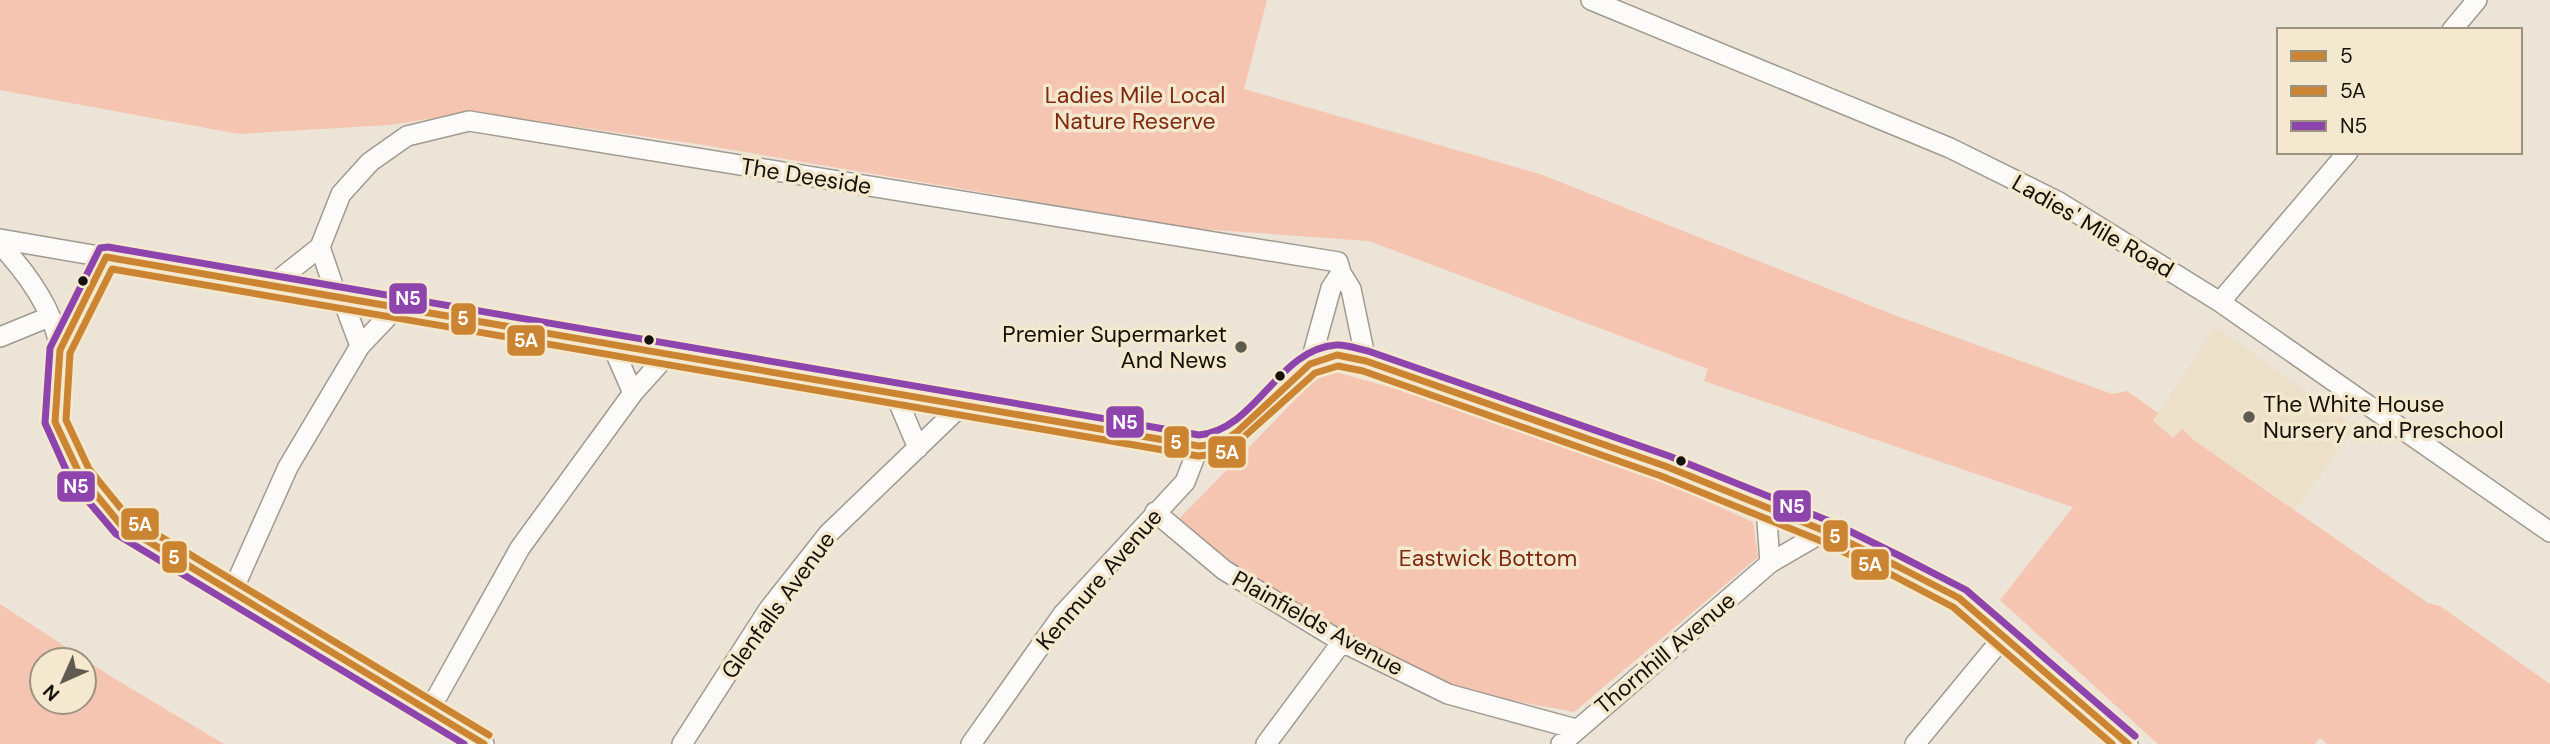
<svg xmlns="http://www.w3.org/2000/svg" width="2550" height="744" font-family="'DM Sans',sans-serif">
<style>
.built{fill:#ede0c8}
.green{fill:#f6c5b1;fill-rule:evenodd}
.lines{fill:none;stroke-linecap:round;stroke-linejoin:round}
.street-casing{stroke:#a09a90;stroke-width:22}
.street{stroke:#fcfbf9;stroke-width:19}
.bus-1-casing{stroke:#f4e8ce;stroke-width:12}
.bus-2-casing{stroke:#f4e8ce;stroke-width:12}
.bus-3-casing{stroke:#f4e8ce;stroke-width:12}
.bus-1{stroke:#cb8532;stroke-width:7}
.bus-2{stroke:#cb8532;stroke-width:7}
.bus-3{stroke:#8e44ad;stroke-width:7}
.bus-dot{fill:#151108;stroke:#f4e8ce;stroke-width:2.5}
.poi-dot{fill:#605b50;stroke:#f4e8ce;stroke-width:2.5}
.labels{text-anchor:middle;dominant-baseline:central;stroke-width:7;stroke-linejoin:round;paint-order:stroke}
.park-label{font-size:23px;fill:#7d2a10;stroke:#f4e8ce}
.street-label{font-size:23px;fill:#151108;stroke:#f4e8ce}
.poi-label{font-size:23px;fill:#151108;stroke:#f4e8ce;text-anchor:end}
.line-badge{stroke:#f4e8ce;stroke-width:2.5}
.badge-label{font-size:19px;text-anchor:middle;font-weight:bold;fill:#fff}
</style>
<rect width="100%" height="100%" fill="#ece4d6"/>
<path class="built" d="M2215 326 2356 427 2295 509 2195 441 2183 429 2173 438 2153 421Z"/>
<path class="green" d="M0 0H1267L1244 89 1540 174 1897 316 2112 394 2127 391 2158 413 2153 421 2173 438 2182 429 2195 441 2428 603 2440 606 2550 684V744H2327L2320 738 2315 744H2158L2000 600 2073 507 1704 381 1708 369 1369 241 1200 229 697 144 474 112 389 125 239 134 0 90Z
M1325 369 1467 409 1669 484 1753 522 1758 557 1574 712C1537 704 1478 697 1444 683 1348 643 1259 583 1176 522Z
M0 604 112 677 224 744H0ZM42 660H84V702H42Z"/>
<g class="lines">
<g class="street-casing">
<path id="street" d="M1591 0 1950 148 2059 202 2220 302 2550 532
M2452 30 2477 0
M0 239 1199 446 1220 444 1238 431 1310 364 1337 355 1366 361 1665 466 1825 531 1897 566 1959 598 2005 635 2128 744
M0 244C26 272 55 310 60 351 62 374 52 398 55 421 60 454 100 500 121 525L484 744
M320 247 337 297
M1341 273 1351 289 1366 361
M272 285 320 247 341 194 370 162 407 136 469 121 1338 262 1341 273 1331 288 1310 364
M342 298 360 346
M2220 302 2348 152
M0 337 49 317
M611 343 633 393
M60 350 106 257
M895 394 918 448
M1766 507 1770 563
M1155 512 1224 570 1342 642 1448 694 1576 729
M233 590 288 467 360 346 397 307
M429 711 520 548 633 393 669 353
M682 744 769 609 828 534 962 405
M971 744 1063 614 1185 482 1199 446
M1266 744 1342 642
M1561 744 1770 563 1825 531
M1915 744 2005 635"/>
</g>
<use href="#street" class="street"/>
<g class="bus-1-casing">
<path id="bus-1" d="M484 744 121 525 80 475 55 422 60 350 106 257 1199 446 1220 444 1238 431 1310 364 1337 355 1366 361 1665 466 1825 531 1897 566 1959 598 2128 744"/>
</g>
<g class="bus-2-casing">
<path id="bus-2" d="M489 735 128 517 89 469 66 420 70 353 112 269 1198 456 1226 453 1315 373 1338 366 1363 371 1661 476 1821 541 1892 575 1953 607 2112 744"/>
</g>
<g class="bus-3-casing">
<path id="bus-3" d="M464 744 116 534 71 481 45 423 50 348 100 248 108 247 1199 435C1256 430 1278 349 1336 345 1346 344 1358 349 1368 351L1669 456 1829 521 1902 557 1966 590 2135 736"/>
</g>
<use href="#bus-1" class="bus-1"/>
<use href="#bus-2" class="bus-2"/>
<use href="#bus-3" class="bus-3"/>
</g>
<g class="bus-dot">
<circle cx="83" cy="281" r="6"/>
<circle cx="649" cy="340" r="6"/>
<circle cx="1280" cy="376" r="6"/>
<circle cx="1681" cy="461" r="6"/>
</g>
<g class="poi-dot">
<circle cx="1241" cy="347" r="7"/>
<circle cx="2249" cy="417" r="7"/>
</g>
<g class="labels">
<g class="park-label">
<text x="1135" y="95">Ladies Mile Local<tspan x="1135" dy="26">Nature Reserve</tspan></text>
<text x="1488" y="558">Eastwick Bottom</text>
</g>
<g class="street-label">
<text transform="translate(806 176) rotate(9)">The Deeside</text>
<text transform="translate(2093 226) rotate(30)">Ladies' Mile Road</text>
<text transform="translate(1099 579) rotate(-49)">Kenmure Avenue</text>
<text transform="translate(778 605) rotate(-54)">Glenfalls Avenue</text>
<text transform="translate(1318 623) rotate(29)">Plainfields Avenue</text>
<text transform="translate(1665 653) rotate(-40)">Thornhill Avenue</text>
</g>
<g class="poi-label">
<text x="1227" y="334">Premier Supermarket<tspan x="1227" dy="26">And News</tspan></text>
<text x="2263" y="404" text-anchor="start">The White House<tspan x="2263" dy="26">Nursery and Preschool</tspan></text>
</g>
</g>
<g class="line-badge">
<rect x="388" y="282" width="40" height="33" rx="7" fill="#8e44ad"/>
<rect x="450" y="302" width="27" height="34" rx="7" fill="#cb8532"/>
<rect x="506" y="324" width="40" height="33" rx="7" fill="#cb8532"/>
<rect x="1105" y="405" width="40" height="34" rx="7" fill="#8e44ad"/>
<rect x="1163" y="425" width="27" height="34" rx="7" fill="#cb8532"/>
<rect x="1207" y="435" width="40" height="34" rx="7" fill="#cb8532"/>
<rect x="56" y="470" width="40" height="33" rx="7" fill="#8e44ad"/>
<rect x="1772" y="489" width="40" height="34" rx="7" fill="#8e44ad"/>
<rect x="120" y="507" width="40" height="34" rx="7" fill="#cb8532"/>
<rect x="1822" y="519" width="27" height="34" rx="7" fill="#cb8532"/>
<rect x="161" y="540" width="27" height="34" rx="7" fill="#cb8532"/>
<rect x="1850" y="548" width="40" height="33" rx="7" fill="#cb8532"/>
</g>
<g class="badge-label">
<text x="408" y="305">N5</text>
<text x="463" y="325">5</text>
<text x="526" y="347">5A</text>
<text x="1125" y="429">N5</text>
<text x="1176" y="449">5</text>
<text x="1227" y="459">5A</text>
<text x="76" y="493">N5</text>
<text x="1792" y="513">N5</text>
<text x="140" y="531">5A</text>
<text x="1835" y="543">5</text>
<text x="174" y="564">5</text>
<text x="1870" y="571">5A</text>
</g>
<rect x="2277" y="28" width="245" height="126" fill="#f4e8ce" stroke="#9b927f" stroke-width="2"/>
<rect x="2291" y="51" width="35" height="10" fill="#cb8532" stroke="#9b927f" stroke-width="2"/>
<text x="2340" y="63" font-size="21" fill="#151108">5</text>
<rect x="2291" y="86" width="35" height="10" fill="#cb8532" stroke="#9b927f" stroke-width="2"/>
<text x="2340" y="98" font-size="21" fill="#151108">5A</text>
<rect x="2291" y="121" width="35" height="10" fill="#8e44ad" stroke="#9b927f" stroke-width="2"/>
<text x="2340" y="133" font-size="21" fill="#151108">N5</text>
<g transform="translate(63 681) rotate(225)"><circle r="33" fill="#f4e8ce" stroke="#9b927f" stroke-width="2"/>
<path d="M0-5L12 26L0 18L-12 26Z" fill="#605b50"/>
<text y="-10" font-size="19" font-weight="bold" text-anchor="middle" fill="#151108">N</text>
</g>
</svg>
